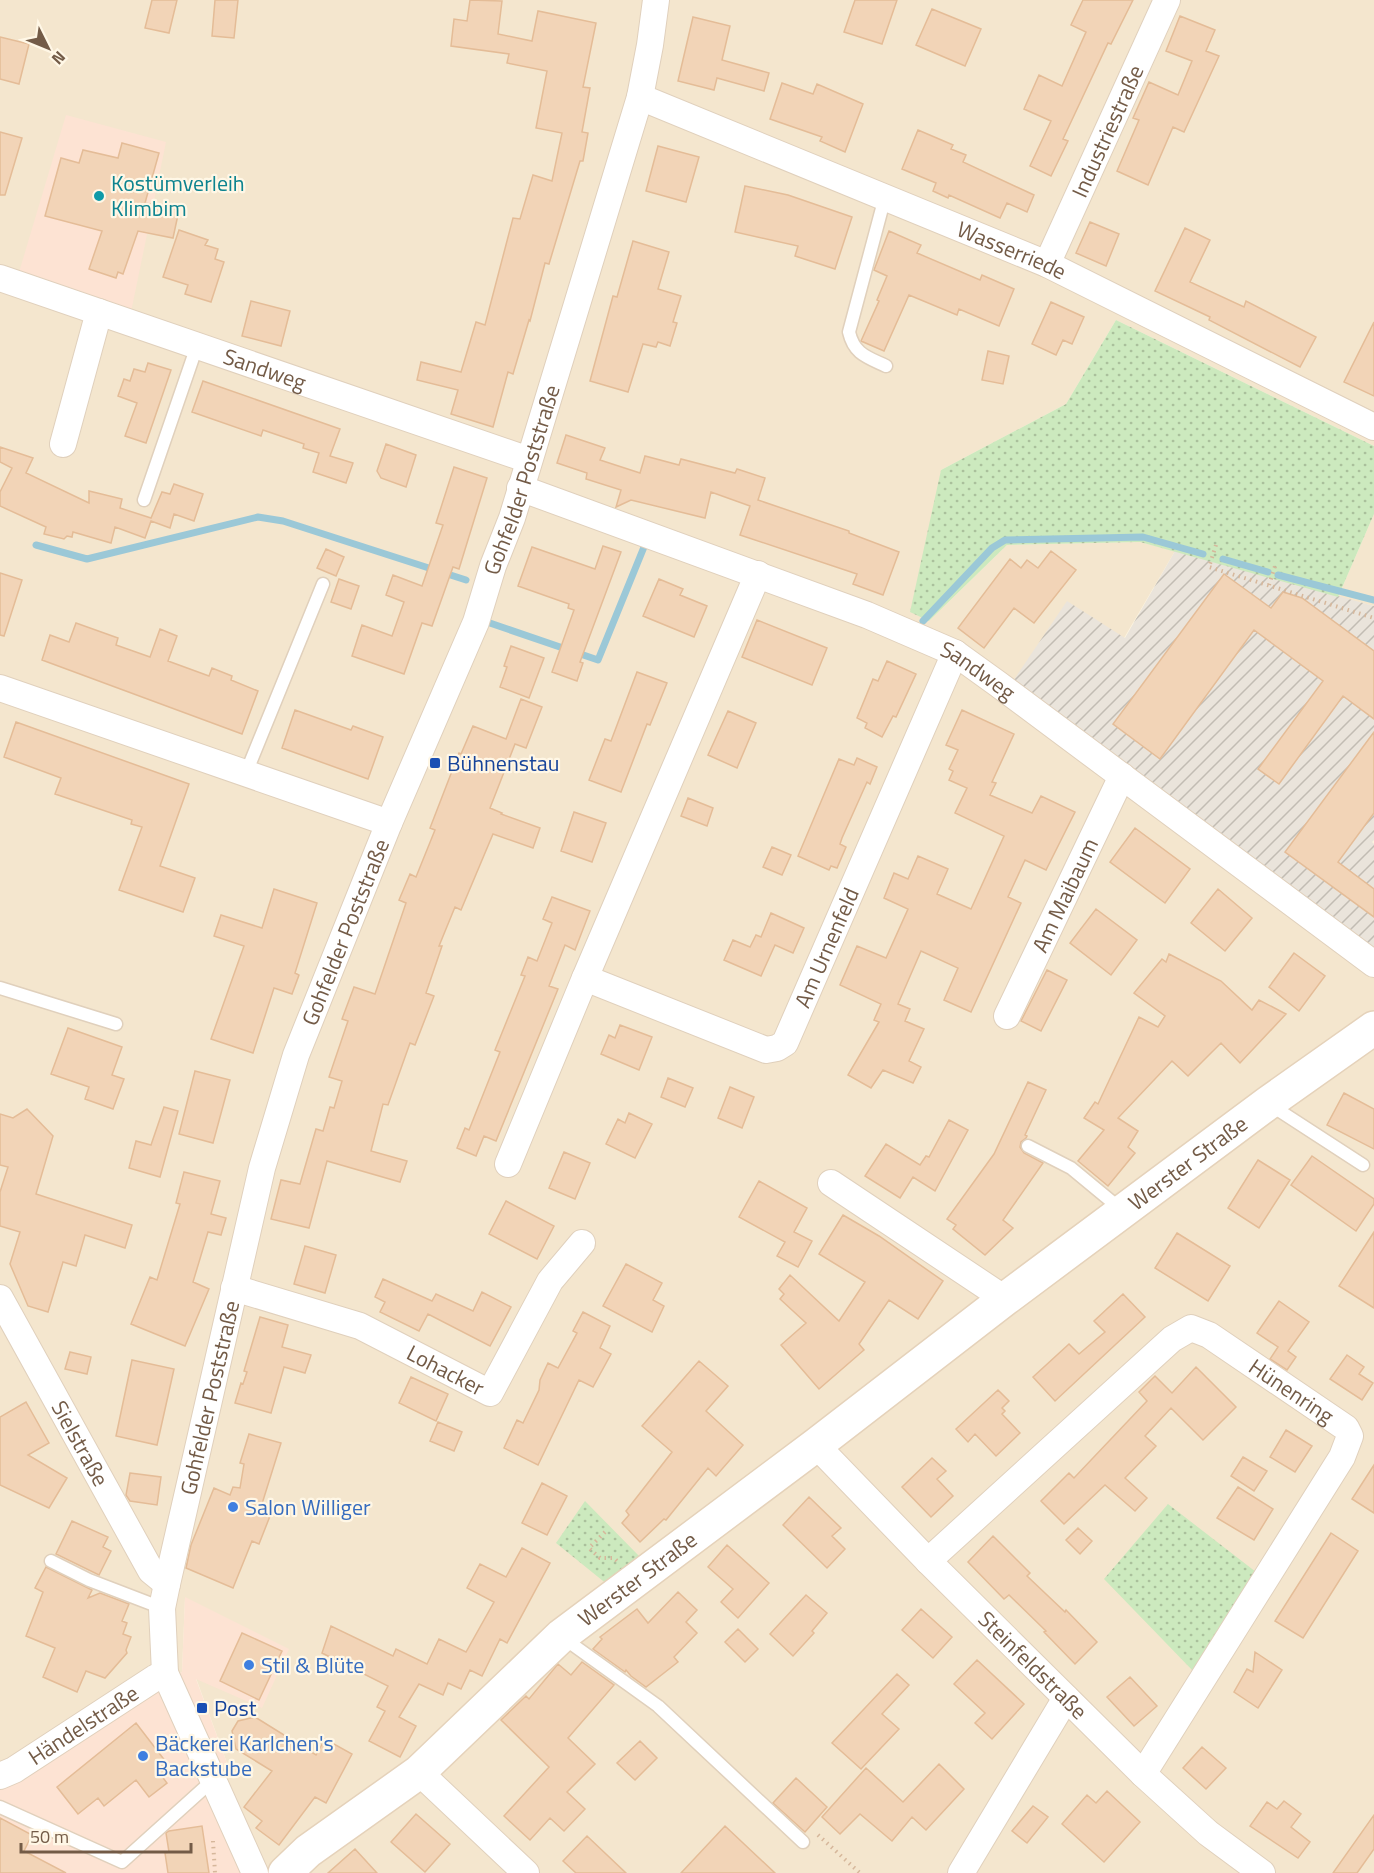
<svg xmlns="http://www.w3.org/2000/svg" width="1374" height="1873" font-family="'Titillium Web',sans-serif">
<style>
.residential{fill:#f4e6ce}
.commercial{fill:#fde3d3}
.industrial{fill:url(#industrial-furrows)}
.green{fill:url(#green-dots)}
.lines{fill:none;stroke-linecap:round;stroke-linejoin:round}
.stream{stroke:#9bc8d7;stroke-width:7}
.building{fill:#f2d4b7;stroke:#e4bc97;stroke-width:1.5}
.lane-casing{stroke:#e0d0bc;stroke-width:15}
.street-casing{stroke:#e0d0bc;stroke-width:28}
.secondary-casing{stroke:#e5d2ba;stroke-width:36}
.path{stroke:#d6b79b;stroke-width:4;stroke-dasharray:1.5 4.5;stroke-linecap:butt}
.lane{stroke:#fff;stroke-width:12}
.street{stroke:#fff;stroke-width:26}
.secondary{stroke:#fff;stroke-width:33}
.culture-dot{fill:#0f9aa8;stroke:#fff7e6;stroke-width:2}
.transit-dot{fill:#1a4fb4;stroke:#fff7e6;stroke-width:2}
.shop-dot{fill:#3f7fe0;stroke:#fff7e6;stroke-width:2}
.labels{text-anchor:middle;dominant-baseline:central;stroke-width:4.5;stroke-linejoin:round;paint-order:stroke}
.street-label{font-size:22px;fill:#735b47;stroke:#fff7e6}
.culture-label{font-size:22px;fill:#0d838f;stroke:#fff7e6;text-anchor:start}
.transit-label{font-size:22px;fill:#164399;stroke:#fff7e6;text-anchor:start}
.shop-label{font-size:22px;fill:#366cbe;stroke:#fff7e6;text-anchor:start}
</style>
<defs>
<pattern id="industrial-furrows" width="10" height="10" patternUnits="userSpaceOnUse" patternTransform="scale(1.5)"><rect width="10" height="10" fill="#eae4db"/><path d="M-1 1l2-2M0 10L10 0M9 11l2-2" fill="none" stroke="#c2bcb3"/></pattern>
<pattern id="green-dots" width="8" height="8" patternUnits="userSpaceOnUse" patternTransform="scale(1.5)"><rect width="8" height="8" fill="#cce9be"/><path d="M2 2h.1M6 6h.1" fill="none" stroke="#aac09c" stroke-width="1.8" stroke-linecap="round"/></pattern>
</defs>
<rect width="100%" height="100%" fill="#fcf4e0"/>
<path class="residential" d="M0 0H1374V446L1116 320 1066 404 941 470 929 621 1007 545 1140 542 1175 551 1124 638 1374 958V1873H252L208 1774 227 1763 196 1678 185 1598 182 1672 138 1690 0 1780Z
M1374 514V606L1338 597Z"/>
<path class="commercial" d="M66 115 166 142 130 317 17 279Z
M185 1597 289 1649 262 1708 196 1679 227 1763 208 1774 252 1873H0V1780L138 1690 182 1672Z"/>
<path class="industrial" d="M1175 551 1374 606V840L1372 842 1374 844V958L1009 687 1067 601 1125 638Z"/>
<path class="green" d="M1116 320 1374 446V514L1338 597 1140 542 1007 545 929 621 910 612 941 470 1066 404Z
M585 1501 640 1557 608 1585 556 1543Z
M1168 1504 1256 1572 1194 1672 1104 1579Z"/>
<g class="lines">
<path class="stream" d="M36 545 87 559 258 517 283 521 466 580
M1223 559 1268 572
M1278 575 1374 600
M484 621 598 660 644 547
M923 621 992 548 1005 540 1143 537 1203 554"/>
</g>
<path class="building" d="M152 0H177L169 33 145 28Z
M215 0H238L234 38 212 36Z
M470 0 502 1 498 34 532 41 538 11 596 23 583 87 590 88 582 132 588 133 583 161H580L549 264 545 263 530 321 529 320 513 374 508 372 493 427 451 414 458 390 417 380 421 362 461 372 476 322 485 325 513 218 520 219 533 175 552 181 562 133 536 128 547 71 507 63 509 54 451 46 454 19 467 21Z
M855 0H897L882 44 844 32Z
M1083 0H1133L1111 44 1108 43 1063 139 1068 141 1051 176 1030 166 1051 121 1024 109 1039 75 1062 86 1086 32 1071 25Z
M932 9 981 29 965 66 916 45Z
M1180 16 1215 30 1206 51 1219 56 1184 132 1173 127 1148 185 1117 171 1139 120 1133 118 1149 82 1178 95 1192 61 1166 51Z
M693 17 730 26 722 60 769 73 764 91 717 78 714 90 678 81Z
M0 37 29 44 19 84 0 79Z
M782 83 813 94 817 84 863 104 845 152 820 141 822 137 770 119Z
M918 130 953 145 951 149 966 155 963 162 1034 195 1027 212 1007 203 1000 218 949 195 948 198 933 191 936 183 902 169Z
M0 132 22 138 5 195H0Z
M122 143 159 153 145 203 179 210 173 238 138 231 123 274 118 272 116 278 89 269 102 231 45 216 61 158 79 163 83 150 118 158Z
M658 146 699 157 686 202 646 191Z
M745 186 788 195 852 217 835 269 795 256 798 246 735 232Z
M1090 222 1119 234 1106 266 1076 253Z
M1185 228 1210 240 1190 282 1244 307 1246 301 1316 337 1300 367 1209 320 1210 317 1155 291Z
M179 230 208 240 205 245 218 249 215 259 224 262 211 302 185 294 188 285 163 277Z
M889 231 921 245 917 253 980 280 982 275 1014 289 999 326 959 309 957 315 909 295 884 351 861 341 879 301 877 300 887 276 874 270Z
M633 241 669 252 658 289 681 296 673 322 677 323 670 346 658 342 656 347 643 344 628 392 590 381 613 296 617 297Z
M251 301 290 311 281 346 242 336Z
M1051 302 1084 317 1072 344 1063 340 1056 355 1032 344Z
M1374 322V396L1344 382Z
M988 351 1009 356 1003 384 982 380Z
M148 363 171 370 146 443 125 436 137 403 118 396 124 379 130 381 134 369 145 372Z
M203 381 340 429 330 456 353 463 346 483 313 472 319 453 303 448 304 444 263 430 261 436 192 412Z
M566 435 605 448 600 460 640 473 645 456 679 465 681 459 735 473 737 469 765 478 758 500 849 531V533L899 552 883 595 853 584 857 574 740 535 750 506 711 492 705 518 631 500 616 507 621 490 586 479 587 473 557 463Z
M386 444 416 455 406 487 381 478 377 471Z
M0 447 33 458 26 473 89 503V491L122 499 120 508 151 518 162 492 170 494 174 484 203 494 194 521 174 514 170 528 151 521 145 538 115 527 111 543 73 532 72 537 67 536 64 539 44 534 46 527 0 506V492L12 468 0 462Z
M454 467 487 478 459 569 453 567 432 626 422 623 404 674 352 656 362 625 392 636 404 602 386 595 393 575 422 586 443 525 436 523Z
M603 546 621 552 580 662 583 663 577 681 552 672 574 610 568 608 569 604 518 586 532 547 595 569Z
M326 549 344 557 336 576 317 568Z
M1051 551 1076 570 1034 623 1014 608 984 648 958 628 1010 559 1021 568 1027 560 1038 568Z
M0 573 22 580 4 636 0 635Z
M1224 574 1271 608 1283 592 1302 598 1374 651V719L1343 696 1279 784 1258 769 1323 681 1254 630 1160 759 1113 724Z
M339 579 359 586 351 609 331 602Z
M659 579 683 589 680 595 707 606 694 637 643 616Z
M757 620 827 648 812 685 742 657Z
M76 623 118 638 116 645 150 657 160 629 177 636 168 661 209 676 212 668 232 676 231 680 258 691 242 734 42 660 50 635 69 642Z
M511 646 544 658 529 698 500 687 507 667 504 666Z
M887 661 916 674 896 717 893 716 882 737 865 728 867 723 857 718 873 679 878 681Z
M637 672 667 683 650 725 647 724 621 792 589 780 605 739 611 741Z
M521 699 542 707 526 748 515 744 490 808 502 813 501 814 540 828 533 848 493 834 461 910 455 907 439 946H442L426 993 434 996 415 1045 410 1043 388 1105 383 1104 371 1151 407 1161 400 1182 327 1161 309 1228 271 1219 281 1180 300 1184 316 1129 323 1131 330 1107 334 1108 342 1081 329 1077 348 1021 342 1019 354 987 375 994 406 903 399 900 410 874 416 877 435 830 430 828 459 753 461 754 473 726 506 739Z
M295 710 351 730 353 726 383 737 368 779 282 748Z
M962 710 1014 734 992 782 996 783 990 795 1032 813 1041 796 1075 812 1046 870 1025 860 1008 897 1021 903 971 1012 944 1000 958 968 921 951 898 1004 910 1009 905 1021 924 1029 909 1061 921 1067 913 1083 883 1070 871 1088 848 1075 879 1022 874 1020 881 1004 840 985 857 946 886 958 908 909 884 898 894 873 908 879 918 856 948 869 937 894 971 909 1004 836 955 813 967 788 949 780 953 771 949 769 958 750 946 745Z
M728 711 756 723 737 768 708 755Z
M16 722 189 784 160 866 195 878 183 912 119 890 142 827 131 824 132 820 55 794 61 778 4 757Z
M1374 732V813L1338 862 1374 889V917L1285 852Z
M857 758 877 767 870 784 867 782 842 838 840 844 846 847 837 868 831 866 829 870 798 856 839 759 854 765Z
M688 798 713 808 707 826 681 816Z
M574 812 606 823 592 862 561 851Z
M1135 828 1190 869 1165 903 1110 862Z
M772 847 791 855 782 875 763 867Z
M274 889 317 903 295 973 299 975 292 994 274 988 253 1053 211 1039 244 946 214 936 221 915 262 928Z
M1218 889 1252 918 1225 951 1191 923Z
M552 897 590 911 575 950 565 945 549 986 558 989 496 1141 484 1136 476 1156 457 1148 465 1128 469 1130 500 1052 495 1050 525 976 521 975 528 957 537 961 552 923 543 919Z
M1096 909 1137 940 1111 975 1070 943Z
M771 913 804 928 793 953 775 945 761 976 724 960 733 940 750 947 756 935 761 937Z
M1294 953 1325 976 1299 1011 1269 987Z
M1169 954 1221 981 1252 1010 1259 1000 1286 1014 1240 1063 1221 1043 1188 1076 1172 1061 1118 1118 1138 1131 1128 1147 1135 1153 1108 1186 1078 1161 1104 1130 1084 1118 1095 1102 1098 1104 1139 1017 1158 1027 1165 1016 1134 993 1162 959 1166 962Z
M1047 970 1067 980 1041 1031 1021 1021Z
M620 1025 652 1037 639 1070 601 1054 609 1035 615 1038Z
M68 1028 122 1047 112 1075 124 1079 113 1109 85 1099 89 1087 51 1074Z
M195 1071 230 1080 213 1143 179 1134Z
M668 1078 693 1088 685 1107 661 1097Z
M1028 1082 1046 1090 1025 1135 1027 1136 1026 1138 1021 1142 1020 1147 1024 1153 1043 1163 1003 1220 1013 1228 985 1255 953 1229 956 1225 947 1219 994 1154Z
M730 1087 754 1097 742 1128 718 1118Z
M1344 1093 1374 1109V1149L1327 1125Z
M164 1107 178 1111 160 1177 129 1168 136 1141 151 1145Z
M27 1109 53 1136 36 1194 132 1225 125 1248 85 1235 76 1266 63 1262 48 1312 28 1306 10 1264 20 1232 0 1226V1192L8 1167 0 1165V1114L13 1118Z
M629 1113 652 1124 635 1158 606 1144 618 1119 625 1123Z
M949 1120 968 1130 935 1191 913 1177 900 1198 865 1176 886 1144 920 1165 926 1156 929 1157Z
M564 1152 590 1163 575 1199 549 1188Z
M1312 1156 1374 1199V1204L1356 1231 1291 1185Z
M1258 1160 1290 1180 1259 1228 1228 1208Z
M184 1172 220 1181 211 1214 226 1218 221 1235 208 1232 193 1282 209 1289 185 1346 131 1324 150 1277 157 1280 180 1204 176 1203Z
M759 1181 807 1208 794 1232 812 1241 798 1267 777 1256 785 1242 739 1217Z
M506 1201 554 1226 537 1259 489 1234Z
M843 1215 879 1236 943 1281 918 1319 889 1300 859 1344 864 1350 819 1389 781 1345 806 1323 780 1299 784 1294 779 1289 790 1275 839 1321 865 1282 819 1254Z
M1374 1232V1308L1339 1286Z
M1177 1233 1230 1266 1208 1301 1155 1268Z
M305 1246 336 1255 325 1293 294 1284Z
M626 1264 662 1283 653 1300 664 1306 652 1332 603 1306Z
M383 1279 432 1301 436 1294 473 1311 482 1292 511 1307 490 1346 428 1314 419 1331 380 1312 385 1302 375 1297Z
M1123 1294 1145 1317 1055 1401 1033 1377 1069 1344 1079 1354 1105 1332 1094 1321Z
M1279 1301 1309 1322 1288 1351 1296 1357 1287 1370 1270 1359 1278 1347 1257 1333Z
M583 1312 610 1326 600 1348 611 1354 593 1387 579 1380 538 1465 504 1448 517 1420 523 1423 539 1390 540 1380 548 1363 558 1368 577 1333 573 1331Z
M260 1317 288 1325 282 1347 311 1355 305 1373 284 1367 271 1413 235 1403 241 1383 243 1384 247 1372 244 1371Z
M70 1352 91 1357 87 1374 65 1369Z
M1347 1355 1364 1367 1359 1374 1373 1383 1362 1400 1330 1379Z
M132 1360 174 1369 157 1445 116 1436Z
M699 1361 728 1386 706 1411 743 1445 716 1476 708 1468 666 1520 664 1519 640 1542 622 1523 629 1515 626 1511 672 1452 642 1426Z
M1196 1367 1236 1407 1203 1440 1171 1408 1145 1436 1156 1446 1125 1478 1147 1498 1135 1511 1105 1485 1064 1524 1041 1501 1069 1473 1074 1478 1147 1401 1139 1392 1155 1376 1172 1393Z
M411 1377 448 1394 436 1421 399 1403Z
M998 1390 1009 1401 1002 1408 1005 1411 1002 1414 1020 1433 996 1456 975 1434 968 1442 956 1429Z
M26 1402 49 1443 28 1455 67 1478 49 1508 0 1485V1417Z
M438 1422 462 1432 454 1451 430 1441Z
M1286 1430 1312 1446 1295 1472 1270 1457Z
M249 1434 281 1443 261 1507 272 1511 259 1544 252 1541 233 1588 186 1568 191 1545 214 1488 230 1495 233 1487 240 1488 244 1464 240 1463Z
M1243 1457 1267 1471 1254 1491 1231 1476Z
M932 1458 946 1471 937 1479 953 1496 931 1517 902 1487Z
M1374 1465V1513L1352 1499Z
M130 1473 161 1477 157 1505 130 1501 126 1495Z
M542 1483 567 1496 547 1535 522 1523Z
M1238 1487 1273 1509 1254 1540 1217 1518Z
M809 1497 841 1528 832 1536 845 1549 827 1568 783 1525Z
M72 1521 108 1537 103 1547 111 1551 99 1575 56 1554Z
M1078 1528 1092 1541 1080 1554 1066 1540Z
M1331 1533 1358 1551 1303 1638 1275 1621Z
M993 1536 1030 1573 1027 1576 1065 1612 1066 1610 1097 1642 1075 1664 1044 1632 1046 1631 1009 1595 1004 1599 968 1562Z
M727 1545 769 1583 738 1618 721 1602 733 1589 708 1567Z
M522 1548 550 1563 507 1643 500 1639 482 1676 470 1670 461 1689 448 1683 443 1695 419 1684 399 1717 416 1726 400 1757 369 1741 385 1711 377 1707 388 1686 322 1653 331 1626 393 1656 396 1649 427 1664 439 1639 466 1652 494 1602 467 1588 480 1564 506 1577Z
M46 1567 92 1590 88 1598 100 1593 129 1604 122 1621 127 1623 123 1634 131 1637 126 1650 127 1653 105 1678 86 1671 77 1692 43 1677 55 1648 26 1636 43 1592 35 1588Z
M678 1592 697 1610 686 1622 697 1633 674 1657 678 1662 646 1687 631 1676 626 1670 625 1672 593 1649 602 1639 600 1637 637 1609 648 1623Z
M806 1595 827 1613 812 1631 814 1633 793 1656 770 1634Z
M921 1609 952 1637 933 1658 902 1630Z
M738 1629 758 1649 745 1662 725 1642Z
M242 1633 282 1651 259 1700 220 1681Z
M1255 1652 1282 1670 1258 1708 1234 1692 1247 1669 1253 1672Z
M977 1660 1024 1704 992 1739 975 1723 985 1713 954 1684Z
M582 1662 614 1685 568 1738 595 1764 567 1792 585 1809 564 1831 550 1818 530 1840 504 1816 549 1767 501 1720 526 1696 529 1699 558 1664 571 1675Z
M897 1674 909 1685 882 1714 899 1729 861 1769 832 1743Z
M1130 1677 1157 1706 1134 1726 1107 1697Z
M255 1717 316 1755 325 1739 352 1754 326 1803 315 1797 279 1845 256 1828 262 1821 244 1807 272 1771 236 1749 232 1731 238 1721Z
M136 1723 169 1766 160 1774 167 1783 149 1797 136 1780 104 1806 98 1798 78 1814 57 1787Z
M640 1741 657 1758 635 1780 617 1763Z
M1202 1747 1226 1768 1206 1789 1183 1768Z
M939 1764 964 1789 926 1830 912 1817 892 1841 860 1814 840 1834 822 1817 866 1768 903 1802Z
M796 1778 827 1807 805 1832 773 1803Z
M1107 1791 1140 1822 1104 1862 1062 1824 1087 1795 1096 1803Z
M1284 1801 1301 1814 1291 1827 1310 1842 1298 1858 1250 1826 1267 1802 1277 1809Z
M1033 1806 1048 1817 1027 1843 1012 1831Z
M416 1814 450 1844 425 1872 391 1842Z
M1374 1815V1849L1357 1873H1333Z
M0 1818 32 1835 24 1851 66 1873H0Z
M202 1826 209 1873H168L165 1853 169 1852 166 1833 169 1831Z
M725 1826 775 1873H681Z
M587 1836 626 1873H576L563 1861Z
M355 1849 377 1873H328Z"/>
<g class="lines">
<g class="lane-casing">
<path id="lane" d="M885 197 849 332C854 354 867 357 886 366
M144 500 197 346
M246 773 323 584
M0 988 116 1024
M1269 1104 1363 1165
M1028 1146 1071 1168 1123 1211
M51 1561 89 1580 162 1608
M562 1637 658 1706 803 1842
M0 1807 122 1862 213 1780"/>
</g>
<g class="street-casing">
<g id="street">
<path id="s1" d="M640 97 1047 264 1374 427"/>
<path id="s2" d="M1047 264 1167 0"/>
<path id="s3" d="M0 278 529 460"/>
<path d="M63 444 99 312"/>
<path id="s4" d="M520 488 867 615 955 653 998 684 1374 964"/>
<path id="s5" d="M758 574 585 978 766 1050 777 1048 785 1043 955 653"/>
<path d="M0 688 389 823"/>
<path id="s6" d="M1007 1016 1122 776"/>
<path d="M508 1164 585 978"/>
<path d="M831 1183 1005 1299"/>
<path id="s7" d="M234 1288 360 1326 490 1393 550 1281 582 1243"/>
<path id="s8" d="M0 1298 151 1571 167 1584"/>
<path id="s9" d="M816 1445 928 1561 1143 1774 1208 1833 1262 1873"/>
<path id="s10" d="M928 1561 1172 1339 1191 1328 1209 1335 1346 1428 1350 1436 1342 1457 1143 1774"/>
<path d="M419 1772 526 1873"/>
<path id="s11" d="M0 1776 14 1770 155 1678 165 1673"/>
<path id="s12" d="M255 1873 165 1673 162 1608 167 1584 262 1168 296 1055 389 823 476 622 493 566 512 518 640 97 650 45 656 0"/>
<path d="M961 1873 1066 1698"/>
</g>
</g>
<g class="secondary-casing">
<g id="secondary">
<path id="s13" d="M285 1873 308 1851 419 1772 561 1636 816 1445 1005 1299 1268 1103 1374 1028"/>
</g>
</g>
<path class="path" d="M1216 545 1209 567 1374 618
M1269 585 1276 563
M605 1532 589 1548 600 1558H614L617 1561
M818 1835 860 1873
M213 1841 215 1873"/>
<use href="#lane" class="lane"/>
<use href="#street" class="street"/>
<use href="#secondary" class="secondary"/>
</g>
<circle class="culture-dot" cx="99" cy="196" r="6"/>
<g class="transit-dot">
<rect x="429" y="757" width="12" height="12" rx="3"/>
<rect x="196" y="1702" width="12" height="12" rx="3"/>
</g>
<g class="shop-dot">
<circle cx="233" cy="1507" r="6"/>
<circle cx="249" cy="1665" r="6"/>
<circle cx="143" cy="1756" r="6"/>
</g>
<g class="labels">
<g class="street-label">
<text stroke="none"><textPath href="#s2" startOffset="146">Industriestraße</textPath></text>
<text stroke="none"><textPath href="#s1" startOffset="402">Wasserriede</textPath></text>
<text stroke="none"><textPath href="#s3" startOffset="280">Sandweg</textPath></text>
<text stroke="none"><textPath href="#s12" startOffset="1472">Gohfelder Poststraße</textPath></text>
<text stroke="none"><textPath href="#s4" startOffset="494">Sandweg</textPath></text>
<text stroke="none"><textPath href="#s6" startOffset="134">Am Maibaum</textPath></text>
<text stroke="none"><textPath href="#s12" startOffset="986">Gohfelder Poststraße</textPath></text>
<text stroke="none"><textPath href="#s5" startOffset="759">Am Urnenfeld</textPath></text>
<text stroke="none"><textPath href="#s13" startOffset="1150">Werster Straße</textPath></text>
<text stroke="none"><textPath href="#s7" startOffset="228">Lohacker</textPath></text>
<text stroke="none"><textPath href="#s10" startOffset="471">Hünenring</textPath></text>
<text stroke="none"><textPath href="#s12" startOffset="500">Gohfelder Poststraße</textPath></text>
<text stroke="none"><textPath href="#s8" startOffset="166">Sielstraße</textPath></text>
<text stroke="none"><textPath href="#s13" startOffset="460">Werster Straße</textPath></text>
<text stroke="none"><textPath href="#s9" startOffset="309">Steinfeldstraße</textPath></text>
<text stroke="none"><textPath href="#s11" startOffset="98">Händelstraße</textPath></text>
</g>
<g class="culture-label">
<text x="111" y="183">Kostümverleih<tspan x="111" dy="25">Klimbim</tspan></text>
</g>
<g class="transit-label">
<text x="447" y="763">Bühnenstau</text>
<text x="214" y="1708">Post</text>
</g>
<g class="shop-label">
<text x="245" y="1507">Salon Williger</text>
<text x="261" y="1665">Stil &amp; Blüte</text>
<text x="155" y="1743">Bäckerei Karlchen's<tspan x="155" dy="25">Backstube</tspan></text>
</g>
</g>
<g transform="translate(48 48) rotate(133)" stroke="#fff7e6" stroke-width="4.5" paint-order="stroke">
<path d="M0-4.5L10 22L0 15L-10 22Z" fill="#735b47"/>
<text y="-9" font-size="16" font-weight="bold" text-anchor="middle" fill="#735b47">N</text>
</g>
<path d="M21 1843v9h170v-9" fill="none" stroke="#735b47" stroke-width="3"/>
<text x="30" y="1843" font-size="18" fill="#735b47" stroke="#fff7e6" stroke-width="4.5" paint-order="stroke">50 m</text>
</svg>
